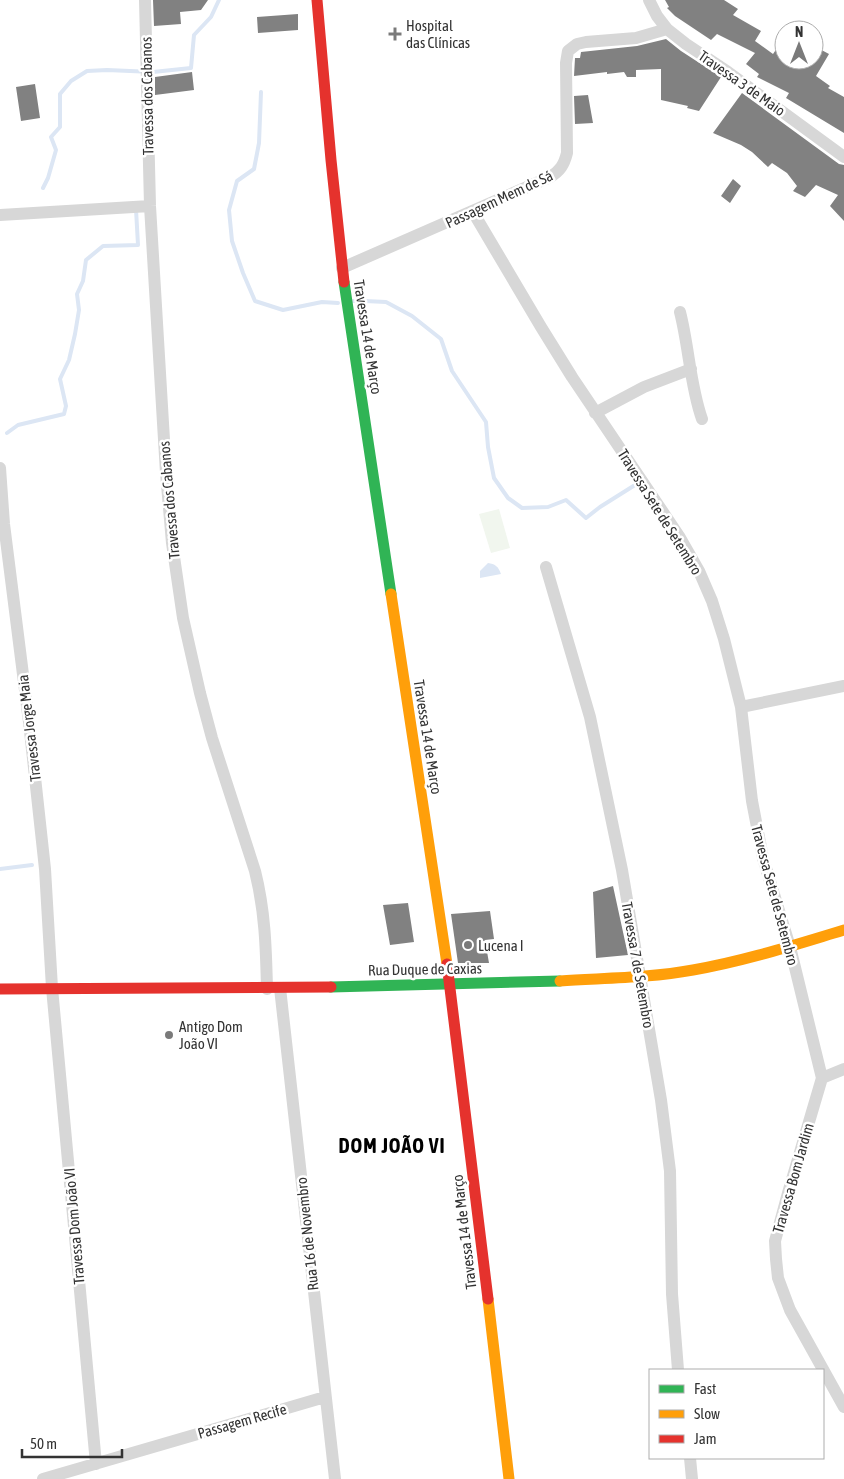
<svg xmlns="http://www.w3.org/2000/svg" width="844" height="1479" font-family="'Asap Condensed',sans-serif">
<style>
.garden{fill:#f1f6ee}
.water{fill:#dce6f4}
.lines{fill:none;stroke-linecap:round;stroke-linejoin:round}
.stream{stroke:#dce6f4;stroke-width:4}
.building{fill:#818181}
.street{stroke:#d7d7d7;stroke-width:12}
.fast{stroke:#30b455;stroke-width:11}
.slow{stroke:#ff9f0a;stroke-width:11}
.jam{stroke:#e5322d;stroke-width:11}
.poi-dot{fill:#7a7a7a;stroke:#fff;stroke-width:2}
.labels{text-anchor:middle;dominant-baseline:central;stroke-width:5;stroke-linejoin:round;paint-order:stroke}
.poi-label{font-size:15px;fill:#333;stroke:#fff;text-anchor:start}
.street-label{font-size:15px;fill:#333;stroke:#fff}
.district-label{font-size:20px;font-weight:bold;letter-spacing:1px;fill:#000;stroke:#fff}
</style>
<rect width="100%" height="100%" fill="#fff"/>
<path class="garden" d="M499 509 510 548 491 553 479 514Z"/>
<path class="water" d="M488 563C495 564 498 566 501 574L480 578V571Z"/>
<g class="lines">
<path class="stream" d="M261 92 259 143 254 169 237 181 229 210 232 241 243 273 255 301 283 310 322 302 338 303
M43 188 48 178 56 150 51 137 60 127V94L71 81 87 71 107 70 153 72 191 68 194 35 211 17 219 0
M353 301H365L386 302 412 316 441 339 452 371 486 422 488 447 494 478 508 498 522 508 548 507 566 500 586 518 600 507 635 485
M7 433 18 425 64 414 66 406 60 379 69 360 75 334 79 310 77 294 83 281 86 260 103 246 138 245 136 209
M0 869 32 865"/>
</g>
<path class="building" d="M153 0H208L201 10 180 12 181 24 154 26Z
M665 0H724L738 9 733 15 761 31 755 41 773 54 784 38V60H814V46L829 54 816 76 830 86 828 88 844 97V133L786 98 789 93 757 77 759 74 746 64 755 53 717 34 711 40 675 16 667 8 669 7Z
M298 14V30L258 33 257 17Z
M666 39 681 51 721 77 699 111 687 108 688 106 661 100V69L636 70V77H627L624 72 607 74V72L574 76 575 58H580L581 52 637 46Z
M192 72 194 90 155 95V77Z
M35 84 40 118 21 121 16 87Z
M742 93 839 164 844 165V221L830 206 838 195 816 185 805 197 793 191 797 186 787 173 772 163 768 167 752 152 741 145 713 133Z
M588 95 593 123 575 124 574 96Z
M733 179 741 186 730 203 721 196Z
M613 886 628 955 596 958 593 892Z
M408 903 414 942 390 945 383 905Z
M490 911 494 939 485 940 489 963H458L451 914Z"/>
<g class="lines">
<path class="street" d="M145 0 150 206 166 473 172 543 183 618 200 693 212 738 255 871C265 911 266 947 267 989
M649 0 657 16 667 29 686 44 728 72 844 157
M473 212 541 327 572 377 679 536 699 571 712 601 724 639 741 707 752 801 763 858 790 947 822 1078
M0 215 150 206
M342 268 550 177C560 171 564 165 567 153L566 63 568 51 577 44 586 42 636 38 667 29
M680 312C689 347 690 385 702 419
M595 413 644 387 691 369
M0 468 4 524 29 722 45 869 52 988 96 1464
M546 567 590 717 622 870 661 1100 670 1171 672 1294 678 1370
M741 707 844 686
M280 988 335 1479
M844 1069 822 1078 788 1193 775 1241 776 1259 778 1278 790 1310 844 1407
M690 1458 692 1479
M43 1479 325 1397"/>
<path class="fast" d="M344 282 391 594
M331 987 560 981"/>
<path class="slow" d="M391 594 447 964
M560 981C605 978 650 978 693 970 745 961 794 945 844 930
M488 1299 509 1479"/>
<path class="jam" d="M317 0 331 160 344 282
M447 964 488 1299
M0 989 331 987"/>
</g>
<g class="poi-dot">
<path d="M392.5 26.5h5v5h5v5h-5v5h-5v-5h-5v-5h5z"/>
<circle cx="468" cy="945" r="5"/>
<circle cx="169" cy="1035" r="5"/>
</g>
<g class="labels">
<g class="poi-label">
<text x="406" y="25">Hospital<tspan x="406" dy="17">das Clínicas</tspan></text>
<text x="478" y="945">Lucena I</text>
<text x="179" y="1026">Antigo Dom<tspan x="179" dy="17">João VI</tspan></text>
</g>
<g class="street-label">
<text transform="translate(742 83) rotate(35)">Travessa 3 de Maio</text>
<text transform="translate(147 96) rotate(-91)">Travessa dos Cabanos</text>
<text transform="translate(499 199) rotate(-25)">Passagem Mem de Sá</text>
<text transform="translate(368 337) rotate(81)">Travessa 14 de Março</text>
<text transform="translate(169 500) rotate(-95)">Travessa dos Cabanos</text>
<text transform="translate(660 512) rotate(58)">Travessa Sete de Setembro</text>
<text transform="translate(29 728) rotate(-97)">Travessa Jorge Maia</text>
<text transform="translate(428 737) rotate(81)">Travessa 14 de Março</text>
<text transform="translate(775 895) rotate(75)">Travessa Sete de Setembro</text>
<text transform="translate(638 965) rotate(80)">Travessa 7 de Setembro</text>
<text transform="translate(425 969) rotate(-1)">Rua Duque de Caxias</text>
<text transform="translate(793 1178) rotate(-74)">Travessa Bom Jardim</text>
<text transform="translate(74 1226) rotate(-95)">Travessa Dom João VI</text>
<text transform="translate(464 1232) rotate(-97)">Travessa 14 de Março</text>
<text transform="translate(307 1234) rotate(-96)">Rua 16 de Novembro</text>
<text transform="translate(242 1421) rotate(-16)">Passagem Recife</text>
</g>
<g class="district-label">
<text x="392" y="1145">DOM JOÃO VI</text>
</g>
</g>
<rect x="649" y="1369" width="175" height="90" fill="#ffffff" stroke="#adadad"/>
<rect x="659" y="1385" width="25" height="8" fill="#30b455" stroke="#adadad"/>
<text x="694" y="1394" font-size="15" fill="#333333">Fast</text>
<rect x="659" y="1410" width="25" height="8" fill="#ff9f0a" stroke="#adadad"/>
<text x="694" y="1419" font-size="15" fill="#333333">Slow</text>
<rect x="659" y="1435" width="25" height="8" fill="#e5322d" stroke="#adadad"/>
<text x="694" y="1444" font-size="15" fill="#333333">Jam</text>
<g transform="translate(799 45)"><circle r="24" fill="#ffffff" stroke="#adadad"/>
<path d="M0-4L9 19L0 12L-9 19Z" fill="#7a7a7a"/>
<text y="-8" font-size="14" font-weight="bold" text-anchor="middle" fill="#333333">N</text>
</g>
<path d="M22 1449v8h100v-8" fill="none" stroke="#333333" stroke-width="2.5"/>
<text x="30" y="1449" font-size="15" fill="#333333" stroke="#ffffff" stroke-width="4" paint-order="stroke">50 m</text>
</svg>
